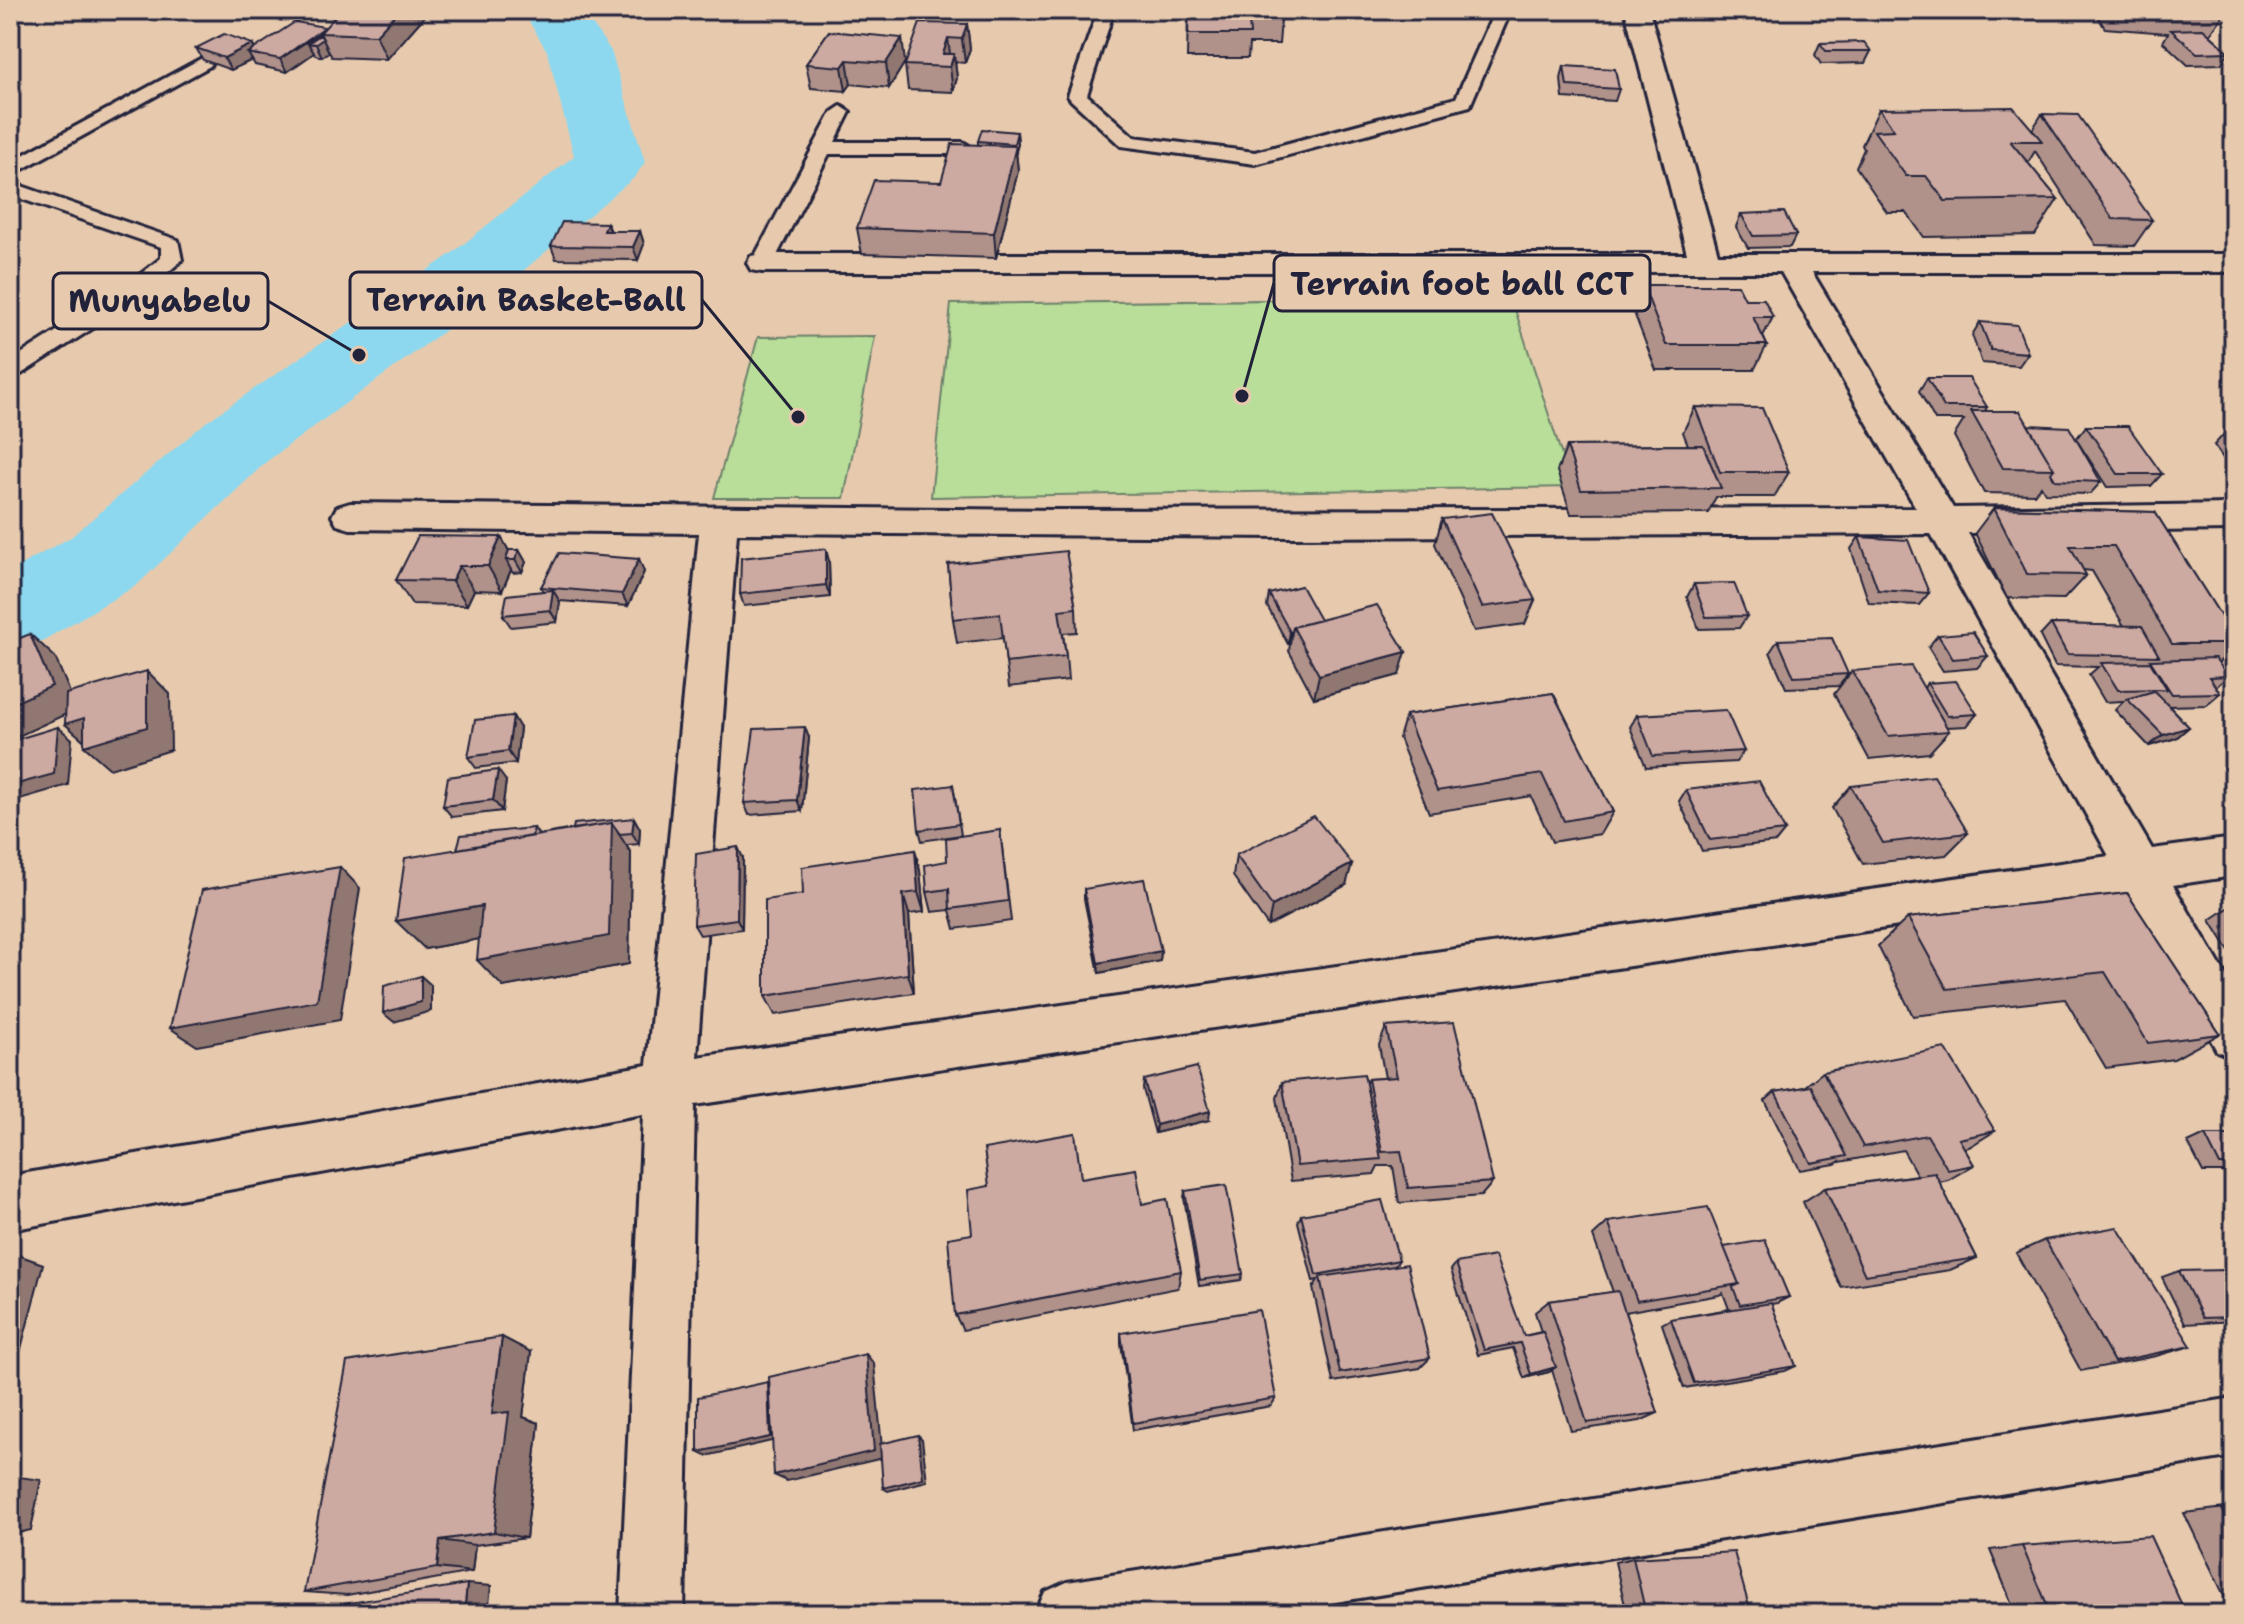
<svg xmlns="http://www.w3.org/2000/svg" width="2244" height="1624" font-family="'Shantell Sans',sans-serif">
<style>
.green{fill:#b8de99;stroke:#6d806a;stroke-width:2}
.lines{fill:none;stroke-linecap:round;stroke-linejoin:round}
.river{fill:#8dd8ee;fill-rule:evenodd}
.lane-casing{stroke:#22223b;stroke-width:6}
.street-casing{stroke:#22223b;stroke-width:6}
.lane{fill:#e7caae;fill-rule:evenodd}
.street{fill:#e7caae;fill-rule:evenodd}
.wall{fill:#b0928a;stroke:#22223b;stroke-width:2}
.shaded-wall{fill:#907771;stroke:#22223b;stroke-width:2}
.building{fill:#cdaaa1;stroke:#22223b;stroke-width:2}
.leader{fill:none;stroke:#22223b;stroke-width:3}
.callout-dot{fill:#22223b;stroke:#e7caae;stroke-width:3}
.callout{fill:#e7caae;stroke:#22223b;stroke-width:3}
.callout-label{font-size:32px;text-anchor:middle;font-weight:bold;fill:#22223b}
</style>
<rect width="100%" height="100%" fill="#e7caae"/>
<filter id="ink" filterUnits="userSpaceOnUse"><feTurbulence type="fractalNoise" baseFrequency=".0125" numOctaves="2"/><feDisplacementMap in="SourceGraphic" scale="16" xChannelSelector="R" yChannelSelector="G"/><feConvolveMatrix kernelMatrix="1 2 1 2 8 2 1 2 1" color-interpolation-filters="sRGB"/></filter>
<g filter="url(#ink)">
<path class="green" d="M1511 297 1572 487 931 497 951 304Z
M875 336 844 498H714L758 337Z"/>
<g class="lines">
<path class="river" d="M526 10H587L585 14 611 51 645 162 635 177 505 286 266 462 137 585 44 640 10 651V571L71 537 206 422 451 254 574 156 547 51 524 13Z"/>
<g class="lane-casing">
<path id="lane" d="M1098 10H1114L1087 95 1134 137 1255 152 1456 98 1495 10H1511L1470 106 1255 164 1121 146 1071 100 1068 96Z
M204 57 213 62 210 66 10 176V162Z
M841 106 850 112 835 142H963L973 148 963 154H829L773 263 769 267H755L751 263 832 112Z
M10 182 178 240 182 260 134 302 18 376 10 378V361L118 292 161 258V247L10 195Z"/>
</g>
<g class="street-casing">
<path id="street" d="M1625 10H1649L1718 254H2234V272H1812L1953 508 2234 504V530L1968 533 2152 849 2234 838V876L2173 885 2234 989V1058L2217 1051 2128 892 695 1105 684 1614H620L643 1114 10 1230V1176L647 1065 699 533 350 529 337 525 332 516 337 507 350 503 1056 510 1916 508 1781 272H762L751 270 747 263 751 256 762 254H1687ZM737 533 1292 537 1931 534 2109 856 697 1057Z
M2234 1398V1456L1262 1614H1035L1045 1592 1067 1582Z"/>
</g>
<use href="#lane" class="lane"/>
<use href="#street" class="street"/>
</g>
<path class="wall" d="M430 10 387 59 332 57 329 52 322 57 315 55 314 53 287 72 255 65 252 60 231 70 203 60 196 48 252 44 255 49 325 27Z
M1188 10H1280L1281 20 1279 44H1249L1248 58H1187Z
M2093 10H2223L2225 13 2210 35 2229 52 2221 64 2188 65 2163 42 2168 33 2105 28Z
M967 24 970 49 965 63 955 62 957 78 953 92 908 90 905 65Z
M829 31 905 62 889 88 851 84 846 91 811 88 806 64Z
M1820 43 1871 51 1865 63 1821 64 1815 55Z
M1564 66 1619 89 1615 101 1563 98 1561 79Z
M2234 68V90L2225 81Z
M1879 109 2032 130 2042 114 2152 220 2134 246 2096 245 2035 151 2028 163 2058 199 2035 235 1924 237 1906 212H1887L1856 167 1864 149 1862 145Z
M1017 132 1018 144 1016 151 1018 171 996 258 862 254 857 228 941 182 978 145V141Z
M1741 214 1796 235 1790 247 1748 248 1736 227Z
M607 223 611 231H640L644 244 638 260 556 259 551 246Z
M1643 285 1745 299 1773 317 1763 336 1767 345 1754 370H1656L1633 310Z
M1980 322 2028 353 2019 366 1982 363 1972 335Z
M1927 378 1987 407 1985 411 2028 425 2101 482 2090 494 2045 493 2041 486 2034 494 1984 493 1954 436 1964 420H1935L1919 391Z
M1695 407 1789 472 1774 497H1716L1708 513 1571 514 1557 471 1567 446 1688 445 1683 432Z
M2234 423V474L2214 445Z
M2086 426 2162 474 2151 486 2107 487 2076 439Z
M1994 508 2155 512 2234 637V649L2218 663 2228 676 2216 687 2220 693 2206 705 2169 706 2189 727 2176 738 2149 746 2115 710 2124 701 2105 702 2089 675 2098 667 2055 666 2040 636 2051 624 2124 626 2092 571 2083 570 2086 575 2064 599 2007 598 1975 533Z
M1442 519 1535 600 1525 624 1474 631 1435 544Z
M501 537 509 551 519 550 526 562 522 572 513 573 511 570 502 591 474 590 467 605 412 604 396 580Z
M1859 537 1929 593 1919 605 1869 603 1851 549Z
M639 559 644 572 628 606 559 601 560 602 557 622 511 627 503 615 543 591 541 587Z
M829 561 830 597 744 606 740 594Z
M948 564 1076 608 1077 632 1063 633 1066 656 1068 680 1009 687 1003 638 957 643 953 619Z
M1694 584 1747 616 1739 628 1699 629 1687 597Z
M1269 594 1320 620 1399 675 1314 698 1289 651 1290 644H1288L1267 606Z
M1938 635 1988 656 1977 668 1943 671 1928 647Z
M1778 640 1848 674 1839 686 1786 688 1770 652Z
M1852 671 1924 688 1927 683 1977 714 1967 726 1947 727 1949 731 1929 753 1869 759 1834 694Z
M1553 693 1613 812 1600 834 1552 842 1531 796 1429 813 1399 738 1406 715Z
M1637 715 1744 751 1736 762 1646 767 1630 727Z
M520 728 516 763 476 768 468 757Z
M809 738 802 811 749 815 744 803Z
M506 781 502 811 452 817 443 806Z
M953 785 961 835 922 841 919 830Z
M1851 786 1968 833 1946 855 1863 864 1832 808Z
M1686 790 1785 831 1776 842 1702 851 1679 801Z
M634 818 640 829 639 844 626 845 631 853 629 964 503 987 479 939 425 949 457 849 534 828 539 835Z
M1000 830 1011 921 955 929 950 910 932 912 927 892 947 861Z
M915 850 920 871 924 912 909 914 914 993 775 1015 765 996 803 894Z
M1236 855 1346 885 1268 926 1233 876Z
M743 858 742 929 700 935 694 925Z
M1084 889 1161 951 1160 961 1099 973 1084 899Z
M2127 893 2220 1034 2174 1059 2106 1068 2065 999 1913 1016 1878 946 1908 918Z
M2234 904V959L2210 920Z
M1386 1027 1493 1182 1481 1196 1399 1203 1393 1166H1378L1374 1174 1291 1181 1277 1098 1282 1082 1366 1083 1368 1079 1385 1078 1379 1045Z
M1823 1072 1995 1131 1969 1147 1964 1148 1974 1165 1948 1180 1939 1182 1977 1258 1950 1270 1841 1287 1803 1202 1825 1188 1917 1175 1903 1150 1840 1162V1161L1835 1164 1800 1170 1765 1101 1775 1092 1804 1087Z
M1144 1080 1209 1120 1155 1133 1143 1089Z
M2205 1135H2234V1172H2203L2188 1143Z
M1081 1178 1142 1204 1181 1271 1178 1288 963 1330 955 1315 972 1234Z
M1185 1191 1243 1274 1241 1280 1199 1286 1184 1198Z
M2234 1205V1225L2224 1209Z
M1301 1215 1399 1260 1395 1266 1430 1358 1420 1368 1333 1382 1313 1288 1318 1280 1313 1281 1298 1222Z
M1608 1222 1724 1247 1789 1297 1777 1303 1771 1304 1796 1366 1785 1371 1684 1388 1662 1324 1671 1319 1729 1309 1723 1293 1719 1295 1625 1312 1658 1413 1640 1421 1571 1431 1552 1370 1549 1372 1524 1378 1513 1348 1478 1355 1451 1270 1456 1263 1524 1336 1541 1332 1535 1312 1549 1301 1613 1292 1593 1236Z
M2045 1240 2191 1346 2156 1356 2081 1371 2016 1253Z
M2179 1271 2234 1285V1321L2185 1324 2162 1277Z
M1121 1333 1276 1398 1271 1406 1133 1430 1121 1343Z
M531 1352 523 1417 539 1423 526 1538 475 1545 472 1572 347 1595 304 1592Z
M2234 1507V1614H2233L2184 1513Z
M2022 1546 2186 1614H2016L1990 1550Z
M1633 1558 1751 1614H1627L1615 1562Z"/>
<path class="shaded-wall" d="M399 10H430L387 59 376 35Z
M967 24 970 49 965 63 962 39Z
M320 33 329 52 322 57 316 44 308 43 314 53 287 72 280 59Z
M902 38 905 62 889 88 886 63Z
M948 38 951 62 943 54Z
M252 44 258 55 248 53 252 60 231 70 224 58Z
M954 54 957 78 953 92 950 67Z
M847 60 851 84 846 91 842 67Z
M1017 132 1018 144 1016 151 1018 171 996 258 994 233 1014 152V144Z
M607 223 612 236 604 231Z
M640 231 644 244 638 260 633 247Z
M501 537 514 560H506L511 570 502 591 488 566Z
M826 549 829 561 830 597 826 585Z
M519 550 526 562 522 572 515 560Z
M639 559 644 572 628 606 622 594Z
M459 566 474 590 467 605 452 581Z
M553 590 560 602 557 622 550 610Z
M1290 632H1292L1290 644H1288Z
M30 634 55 657 77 709 10 740V705Z
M1406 652 1399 675 1314 698 1319 675Z
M147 671 170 694 171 750 110 769 84 746 89 745 65 724Z
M513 716 520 728 516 763 508 751Z
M58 727 72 739 68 785 20 799 10 791V786Z
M805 727 809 738 802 811 797 800Z
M2189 727 2176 738 2149 746 2163 735Z
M498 770 506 781 502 811 493 800Z
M634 818 640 829 639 844 632 833Z
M612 823 631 853 629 964 503 987 477 960Z
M738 847 743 858 742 929 737 919Z
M915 850 920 871 924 912 918 892Z
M1352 864 1346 885 1268 926 1272 906Z
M340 867 360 888 340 1020 197 1046 170 1028Z
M903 894 909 914 914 993 908 974Z
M482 906 507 934 425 949 396 921Z
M1161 951 1160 961 1099 973 1098 963Z
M421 976 431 985V1011L394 1022 383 1013Z
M1210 1111 1209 1120 1155 1133 1156 1125Z
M10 1252 43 1264 10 1391Z
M502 1337 531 1352 523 1417 539 1423 526 1538 494 1532 492 1414Z
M866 1354 874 1364 883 1458 787 1481 774 1475Z
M1556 1367 1549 1372 1524 1378 1531 1374Z
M768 1382 774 1387 776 1440 706 1456 698 1452Z
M918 1435 922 1439 927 1481 888 1491 883 1488Z
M10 1459 15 1460 12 1476 41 1480 31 1530 10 1535Z
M440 1540 475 1545 472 1572 437 1568Z
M467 1584 491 1586 488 1614H464Z"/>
<path class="building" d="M341 10H399L376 35 320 33Z
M1189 10H1280L1281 20H1249L1250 34H1188Z
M2193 10H2223L2225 13Z
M295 22 325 27 280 59 248 53Z
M920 23 967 24 962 39 948 38 943 54H954L950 67 905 65Z
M2203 29 2229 52 2197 53 2171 30Z
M829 31 902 38 886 63 847 60 842 67 806 64Z
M224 34 252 44 224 58 196 48Z
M320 35 323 39 316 44 308 43Z
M1864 42 1871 51H1826L1820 43Z
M1564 66 1615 69 1619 89 1567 86Z
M2013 107 2042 141H2010L2058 199 1945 201 1926 176H1906L1874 131 1894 130 1879 109Z
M2042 114 2078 115 2152 220 2113 219Z
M982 129 1017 132 1014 144 978 141Z
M952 144 1016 146 994 233 857 228 874 180 941 182Z
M1784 212 1796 235 1753 236 1741 214Z
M562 222 607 223 604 231H640L633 247 551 246Z
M1643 285H1738L1745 299H1764L1773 317H1753L1767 345H1666Z
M1980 322 2017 325 2028 353 1991 350Z
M1927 378H1969L1987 407H1944Z
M1695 407 1762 408 1789 472H1720Z
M1971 411H2020L2054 469 2003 468Z
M2028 425 2069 427 2101 482 2055 480 2051 473 2054 469Z
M2086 426H2128L2162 474H2118Z
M1703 445 1721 488 1581 490 1567 446Z
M1994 508 2155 512 2234 637V644H2172L2114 546H2070L2086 575 2027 574Z
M1492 513 1535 600 1482 607 1442 519Z
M418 536 501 537 488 566H459L452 581 396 580Z
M1859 537 1908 540 1929 593 1878 590Z
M826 549V585L740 594 741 558Z
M509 550H519L515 560H506Z
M1066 551 1076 608 1059 610 1066 656 1006 663 1000 614 953 619 948 564Z
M559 553 639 559 622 594 541 587Z
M1734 583 1747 616 1706 617 1694 584Z
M1301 586 1320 620 1293 627 1292 632H1290L1269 594Z
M553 590 550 610 503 615 507 595Z
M1377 605 1406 652 1319 675 1293 627Z
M2051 624 2142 626 2159 656 2067 654Z
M1973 632 1988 656 1953 659 1938 635Z
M30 634 52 686 10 705V642Z
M1832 638 1848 674 1794 677 1778 640Z
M2215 658 2228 676 2209 677 2220 693 2172 694 2150 660Z
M2150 662 2167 689 2118 690 2101 663Z
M1911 666 1949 731 1888 736 1852 671Z
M147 671V727L84 746V718L65 724 66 694Z
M1956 681 1977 714 1947 716 1927 683Z
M2154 691 2189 727 2163 735 2127 699Z
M1553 693 1613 812 1564 821 1542 774 1437 791 1406 715Z
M1726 710 1744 751 1653 756 1637 715Z
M513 716 508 751 468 757 475 720Z
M58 727 54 774 10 786 11 741Z
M805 727 797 800 744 803 754 729Z
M498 770 493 800 443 806 448 777Z
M1934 776 1968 833 1883 843 1851 786Z
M1759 781 1785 831 1710 840 1686 790Z
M953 785 959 824 919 830 915 790Z
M1314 816 1352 864 1272 906 1236 855Z
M634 818 632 833 620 834 612 823 573 829 574 824Z
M612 823 609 936 477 960 482 906 396 921 405 858Z
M534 828 532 836 457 849 461 835Z
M1000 830 1008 901 950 909 949 889 927 892 925 865 947 861 946 838Z
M738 847 737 919 694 925 696 854Z
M915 850 918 892 903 894 908 974 765 996V900L803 894 802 867Z
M340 867 317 1001 170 1028 202 890Z
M1144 879 1161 951 1098 963 1084 889Z
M2127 893 2220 1034 2148 1043 2105 972 1947 989 1908 918Z
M421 976V1002L383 1013 384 986Z
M1454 1022 1493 1182 1408 1188 1401 1151 1382 1152 1368 1079 1397 1077 1386 1027Z
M1945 1048 1995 1131 1959 1139 1974 1165 1948 1170 1927 1135 1863 1147 1823 1072Z
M1197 1067 1210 1111 1156 1125 1144 1080Z
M1364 1074 1381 1159 1297 1166 1282 1082Z
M1811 1086 1847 1156 1811 1163 1775 1092Z
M1075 1133 1081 1178 1136 1169 1142 1204 1167 1199 1181 1271 955 1315 948 1238 972 1234 968 1190 989 1186 984 1149Z
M2205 1135H2234V1165H2220Z
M1935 1173 1977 1258 1865 1275 1825 1188Z
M1226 1185 1243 1274 1200 1280 1185 1191Z
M1382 1200 1399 1260 1316 1275 1301 1215Z
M1708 1207 1739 1284 1637 1301 1608 1222Z
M2117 1227 2191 1346 2114 1362 2045 1240Z
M1765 1240 1789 1297 1740 1305 1733 1287 1739 1284 1724 1247Z
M1495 1256 1524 1336 1543 1332 1556 1367 1531 1374 1520 1343 1484 1350 1456 1263Z
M1407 1264 1430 1358 1340 1373 1320 1277Z
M2226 1270 2234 1285V1317L2203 1318 2179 1271Z
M1618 1291 1658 1413 1587 1423 1549 1301Z
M1771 1303 1796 1366 1694 1383 1671 1319Z
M1259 1310 1276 1398 1133 1423 1121 1333Z
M502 1337 492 1414 509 1412 494 1532 440 1540 437 1568 304 1592 347 1362Z
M866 1354 874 1451 774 1475 769 1377Z
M768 1382 770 1437 698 1452V1397Z
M918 1435 923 1478 883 1488 880 1444Z
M2234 1507V1531L2222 1509Z
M2150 1536 2186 1614H2051L2022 1546Z
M1734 1552 1751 1614H1646L1633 1558Z
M467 1584 464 1614H317L318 1608Z"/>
</g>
<path class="leader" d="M1242 396L1274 283M798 417L702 300M359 355L268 301"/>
<g class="callout-dot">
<circle cx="1242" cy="396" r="8"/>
<circle cx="798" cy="417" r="8"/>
<circle cx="359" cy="355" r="8"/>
</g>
<g class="callout">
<rect x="1274" y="255" width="376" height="56" rx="8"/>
<rect x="350" y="272" width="352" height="56" rx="8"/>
<rect x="53" y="273" width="215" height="56" rx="8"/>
</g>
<g class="callout-label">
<text x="1462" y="295">Terrain foot ball CCT</text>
<text x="526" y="311">Terrain Basket-Ball</text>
<text x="160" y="312">Munyabelu</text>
</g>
<rect width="2244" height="1624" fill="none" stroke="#e7caae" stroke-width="40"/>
<rect x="20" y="20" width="2204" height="1584" fill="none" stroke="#22223b" stroke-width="3" filter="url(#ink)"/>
</svg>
